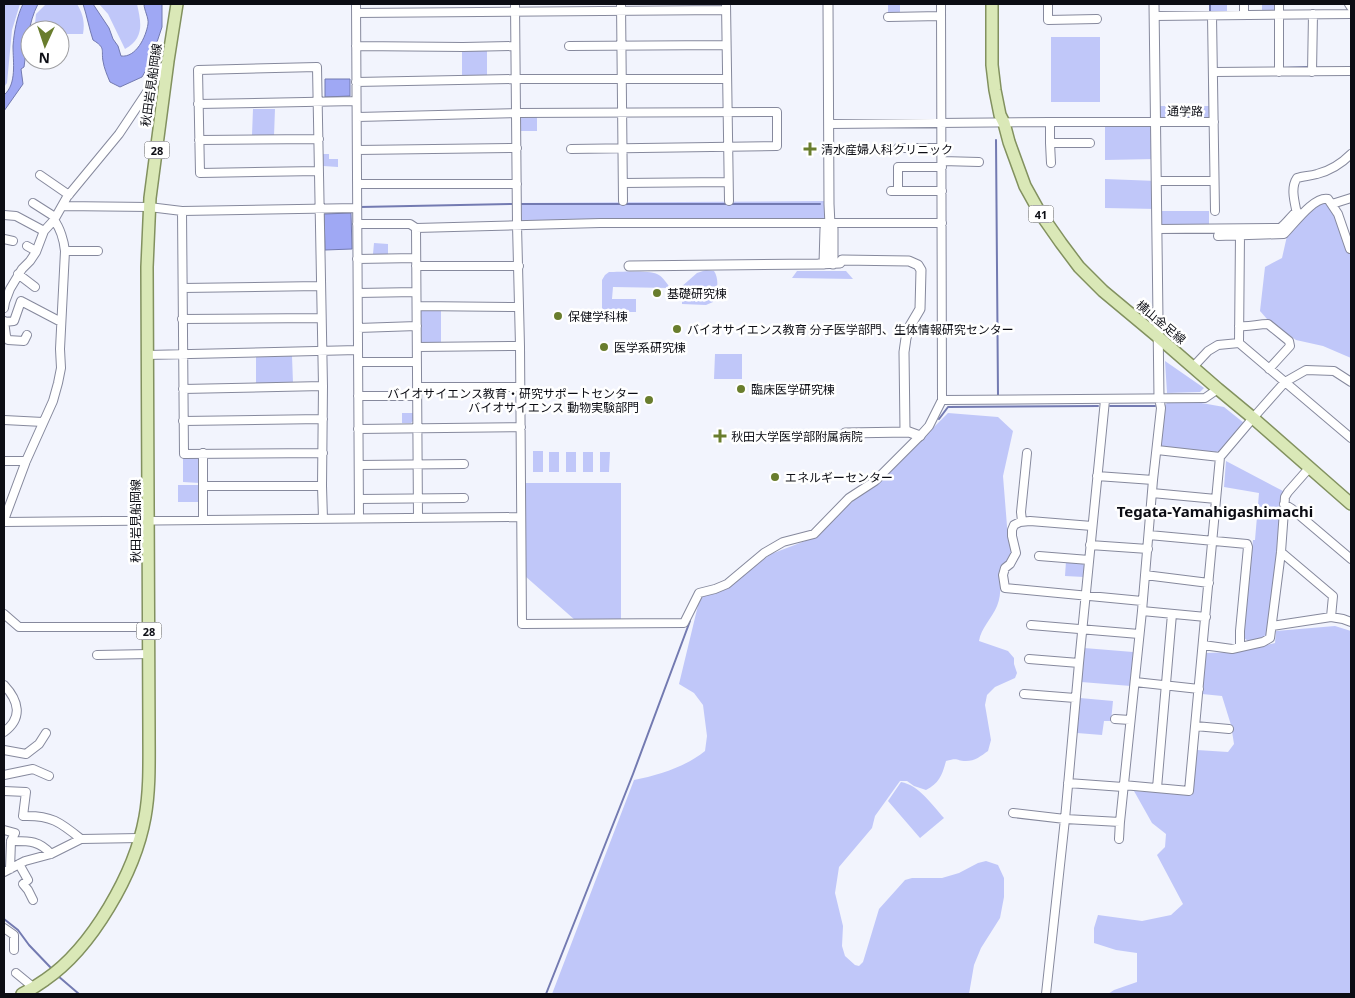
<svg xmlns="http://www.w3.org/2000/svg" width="1355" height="998" font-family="'Noto Sans','Noto Sans JP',sans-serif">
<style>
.green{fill:#c0c7f9}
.water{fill:#9fa8f4;stroke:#737ab1}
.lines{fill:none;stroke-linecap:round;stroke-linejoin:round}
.stream{stroke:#737ab1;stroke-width:2}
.minor-casing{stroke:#86899d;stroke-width:10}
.tertiary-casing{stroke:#86899d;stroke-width:11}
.primary-casing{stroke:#82915f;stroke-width:14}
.minor{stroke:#fff;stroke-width:8}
.tertiary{stroke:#fff;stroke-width:9}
.primary{stroke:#dae8b7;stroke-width:11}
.poi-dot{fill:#697d2d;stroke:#fff;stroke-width:2}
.labels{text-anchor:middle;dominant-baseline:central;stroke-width:5;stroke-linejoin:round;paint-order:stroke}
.shield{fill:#fff;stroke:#55565a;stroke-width:1}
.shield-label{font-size:11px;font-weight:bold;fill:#0c0d14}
.street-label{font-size:12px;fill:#0c0d14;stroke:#fff}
.poi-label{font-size:12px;fill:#0c0d14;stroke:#fff;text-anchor:start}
.quarter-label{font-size:15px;font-weight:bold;fill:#0c0d14;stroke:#fff}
</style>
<rect width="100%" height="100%" fill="#f2f4fd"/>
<path class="green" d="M4 4H20L12 30 7 83 4 87Z
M46 4H77C83 14 85 22 83 34H60V30H43L35 24 36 14Z
M99 4H137C141 22 145 38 125 49L108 14Z
M888 4H900V15H888Z
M1211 4H1227V12H1211Z
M1262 4H1276V8L1272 12H1262Z
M1051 37H1100V102H1051Z
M462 49H487V77H462Z
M1156 106H1214V124L1156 122V159L1105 160V123L1156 121Z
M253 109H275L274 136 252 135Z
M522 117H537V131H519V120Z
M323 154H329V159H338V167L323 166Z
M1105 179 1157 181V209L1105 208Z
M1325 200 1328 203 1351 253V358L1323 346 1296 340 1267 319 1260 311 1265 267 1282 258 1287 236 1306 214Z
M825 201V221L517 225V203Z
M1161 211H1209V227H1160Z
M374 243 388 244V255L373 254Z
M706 270 714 271C720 280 717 293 713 302L706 305 682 304V298H699L700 289 680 288 697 273Z
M797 271H846L853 279 792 278Z
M609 272C620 272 648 270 657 274 662 276 667 283 670 288L613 287 612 299H636V312H605L602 308V280L605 275Z
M417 306H441V347H417Z
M715 354H742V379H714Z
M292 356 293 383H256V357Z
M1165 361 1204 388 1200 392 1167 393Z
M1168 402H1196L1224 407 1244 423 1219 451 1216 452 1163 447 1160 444 1164 406Z
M402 413H413V421L411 423H402Z
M948 413 998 417 1013 431 1003 476 1007 526 1011 552 1009 561 1000 569C1000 581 1002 594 997 606 992 618 981 628 979 641L1008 651 1014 658V664L1017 673 1015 678 995 687 987 695 985 705 991 740 988 751C981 756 975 761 966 761 956 761 959 757 946 761 942 776 939 783 926 790L914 786 907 781H900L875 816 872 828 839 867 835 893 843 926 842 946 845 956 855 965 859 966 863 962 879 909 905 880 912 878H942L959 873 978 863 986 861 998 865 1004 878V897L1000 918 981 948 974 965 969 994H552L634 780C659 775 685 767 705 751L707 736 703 705 694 693 679 684 700 597 736 580 771 554 813 538 848 505 871 487 906 455Z
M533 451H543V472H533Z
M549 452H559V472H549Z
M566 452H576V472H566Z
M583 452H593V472H583Z
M600 452H610L609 472H600Z
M183 457H197L201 459 200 483 183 482Z
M1226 461 1283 491 1268 634 1264 637 1248 641 1244 638 1246 596 1253 540H1257H1255L1259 493 1224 487Z
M525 483H621V622L575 620 525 576Z
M178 485H200V502H178Z
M1066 561 1082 563 1085 566 1084 577 1065 576Z
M1335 626 1351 631V994H1108L1114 990 1137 982V953L1116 950 1094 943V928L1098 915 1142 921 1171 915 1183 904 1157 855 1165 847 1166 834 1152 823 1134 791 1193 794 1197 750 1228 752 1234 744 1231 725 1222 696 1202 694 1206 653 1235 652 1275 643 1276 631Z
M1084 648 1133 652 1131 686 1081 682Z
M1080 698 1113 701 1111 721H1104L1102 735 1077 733Z
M901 782C919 785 932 805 944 818L920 838 888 801Z"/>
<path class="water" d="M23 4H38C28 23 27 46 24 67L21 69 23 84 4 111V95C17 84 13 62 13 46 14 32 17 16 23 4Z
M83 4H93L109 28 113 39 118 46 121 56C136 58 146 37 148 24 149 18 144 10 144 4H162V27L150 63 142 77 120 87 110 82C107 75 104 68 103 61 101 50 106 48 93 40 89 28 87 16 83 4Z
M325 79H350V96L325 97Z
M351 213 352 249 325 250 324 214Z"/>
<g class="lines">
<path class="stream" d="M1210 11V4
M1209 63 1210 116
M1214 68H1274
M1284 68 1307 67
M996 140 998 396
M520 204H820
M360 207 512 204
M1110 406H1155
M939 419 948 407 1098 406
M4 919 18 930 29 945 52 969
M58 976 79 994
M546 994 633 774 690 621"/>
<g class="minor-casing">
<path id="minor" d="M356 4 359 518
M515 4 517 225 520 346 522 624 684 623 699 593 715 589 727 584 764 553 783 542 814 534 849 498 875 481 920 436 929 426 942 400 941 4
M621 4 623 201
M726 4 729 201
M1048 4V20L1097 19
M1244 4V15
M1279 4V72
M1349 4 1351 7
M356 13 726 10
M1154 16 1351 14
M1212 16 1215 211
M888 17 941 16
M356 46 463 47 515 46
M569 46 726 45
M1214 72 1351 71
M1312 72 1313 14
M356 82 516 79H727
M198 104 356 101
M357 117 516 113 777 112V146L571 149
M1050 122V143H1090
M829 124 1050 122H1214
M199 140 319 139
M1050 143 1051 163
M898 148H942
M357 150 517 148
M942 161 979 162
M319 171 200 173 198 70 317 67 323 386 322 486 323 519
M40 175 69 195
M1157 181H1214
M623 183 728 182
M357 184H517
M891 191H942
M898 191V167H942
M33 203 55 217
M1332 204 1351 198
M62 206 149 207 182 211 357 208
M182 211 184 454 323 453
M1297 214C1295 203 1290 188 1297 178 1303 176 1310 176 1317 174 1329 171 1342 163 1351 154
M4 215 16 216 44 231
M357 224H410L416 228
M1157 229 1280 228C1286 224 1291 216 1297 211
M1218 236 1284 234C1294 224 1314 196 1328 199L1338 214 1350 249
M4 239 13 241
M27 246 36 251
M65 251H98
M357 259 416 258
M416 266H519
M18 274 35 287
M183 288 320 286
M358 293 416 292
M417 306 519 307
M4 308 5 302 10 289 22 269 30 261 36 252 44 231 54 220 67 197 119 134 167 62
M182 319 321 318
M4 321 6 336 8 340 24 341 27 335
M4 322 14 321 21 301 61 322
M1239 326C1251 327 1257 324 1268 324L1289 341 1290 346 1269 369
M358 328 417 326
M1239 343 1240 235
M417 347 520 346
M147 355 358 350
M358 362H417
M1193 367 1208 351 1218 345 1239 343 1351 438
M417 387H520
M183 389 323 386
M358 396H417
M942 400 1205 398 1218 389
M4 420 43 422
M183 421 323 419
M358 429 521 427
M1157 450 1220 457
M203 453V520
M4 461H26
M359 465 464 464
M1097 476 1153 480
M204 486H322
M1152 493 1216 499
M359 499 464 498
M1284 504 1292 509 1351 559
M418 518 416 228 600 223H942
M4 520 26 461 53 401 58 383 61 368 60 349 65 251C64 241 60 228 54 220
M1022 521 1021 512 1027 453
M4 522 521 517
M1092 526 1030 521 1020 522 1014 525 1012 530V536L1016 553 1010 564 1005 568 1003 575 1005 588 1142 601
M1149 535 1247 544 1248 547 1240 631V647
M1090 545 1148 549
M1281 552 1333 596 1331 617
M1039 556 1089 560
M1145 575 1209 583
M1142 611 1206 617
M4 614 19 627H149
M1031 625 1139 634
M1272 626 1331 617 1343 619 1351 622
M1203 645 1232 649 1263 642 1270 638 1281 552 1285 497 1288 492 1310 467
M97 655 149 654
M1029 659 1079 663
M1135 682 1199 689
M4 685C19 701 23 718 4 732
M1024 694 1075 698
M1115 719 1130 720
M1195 726 1229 729
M4 750 26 754 39 744 46 733
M4 775 33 769 49 776
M1068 783 1123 787
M1123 785 1189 791 1220 457 1253 418 1285 382 1306 370 1334 371 1351 382
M1157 788 1172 614
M4 791 26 792 23 816C51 815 60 822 81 839
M1013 813 1065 819 1120 822 1142 611 1153 480 1161 408 1159 398
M4 830 15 833 11 841C28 841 39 840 51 854
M1119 839 1120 821
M19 864 28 880 23 884 28 890 33 900
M10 869 11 841
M4 872 25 861 51 854 81 839 140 838
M4 928 14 935V950
M16 973 33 987
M1046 994 1065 819 1079 663 1105 400"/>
</g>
<g class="tertiary-casing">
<path id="tertiary" d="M828 4 829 204 830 225 832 226 833 229V264
M1154 4 1159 398
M824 264 825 229 830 225
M629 266 818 264 840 263 842 260 909 261 918 265 921 270 920 309 910 326 906 338 904 352 905 430 909 432 920 436
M845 433 909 432"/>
</g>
<g class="primary-casing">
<path id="primary" d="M992 4V65L995 90 1000 115 1004 123 1009 142 1025 186 1040 213 1061 243 1079 267 1103 291 1157 336 1218 389 1253 418 1351 504
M22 994C30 990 38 985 45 980 92 948 135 873 145 817 150 789 149 761 149 733L147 267 150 198 168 61 177 4"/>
</g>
<use href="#minor" class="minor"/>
<use href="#tertiary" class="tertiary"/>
<use href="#primary" class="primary"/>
</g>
<g class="poi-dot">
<path d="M807.5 141.5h5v5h5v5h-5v5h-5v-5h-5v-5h5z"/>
<circle cx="657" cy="293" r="5"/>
<circle cx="558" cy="316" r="5"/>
<circle cx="677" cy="329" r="5"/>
<circle cx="604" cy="347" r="5"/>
<circle cx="741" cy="389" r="5"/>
<circle cx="649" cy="400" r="5"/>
<path d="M717.5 428.5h5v5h5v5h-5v5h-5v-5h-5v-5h5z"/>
<circle cx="775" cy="477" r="5"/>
</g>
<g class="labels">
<g class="shield">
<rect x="144.5" y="141.5" width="25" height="17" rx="4"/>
<rect x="1028.5" y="205.5" width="25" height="17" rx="4"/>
<rect x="136.5" y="622.5" width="25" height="17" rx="4"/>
</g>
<g class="shield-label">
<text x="157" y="150">28</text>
<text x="1041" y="214">41</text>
<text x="149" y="631">28</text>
</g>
<g class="street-label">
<text transform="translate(151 85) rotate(-82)">秋田岩見船岡線</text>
<text transform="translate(1185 111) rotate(1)">通学路</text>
<text transform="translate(1161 322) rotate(40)">横山金足線</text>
<text transform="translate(135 521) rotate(-90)">秋田岩見船岡線</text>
</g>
<g class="poi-label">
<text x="821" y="149">清水産婦人科クリニック</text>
<text x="667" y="293">基礎研究棟</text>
<text x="568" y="316">保健学科棟</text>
<text x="687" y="329">バイオサイエンス教育 分子医学部門、生体情報研究センター</text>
<text x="614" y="347">医学系研究棟</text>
<text x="751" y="389">臨床医学研究棟</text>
<text x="639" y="393" text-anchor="end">バイオサイエンス教育・研究サポートセンター<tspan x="639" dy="14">バイオサイエンス 動物実験部門</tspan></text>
<text x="731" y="436">秋田大学医学部附属病院</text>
<text x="785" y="477">エネルギーセンター</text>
</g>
<g class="quarter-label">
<text x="1215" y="511">Tegata-Yamahigashimachi</text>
</g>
</g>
<rect width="1355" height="998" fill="none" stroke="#0c0d14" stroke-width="10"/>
<g transform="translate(45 45) rotate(183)"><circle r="24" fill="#ffffff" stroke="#9e9ea1"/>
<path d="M0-4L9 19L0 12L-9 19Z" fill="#697d2d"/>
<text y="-8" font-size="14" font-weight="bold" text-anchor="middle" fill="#0c0d14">N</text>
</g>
</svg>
